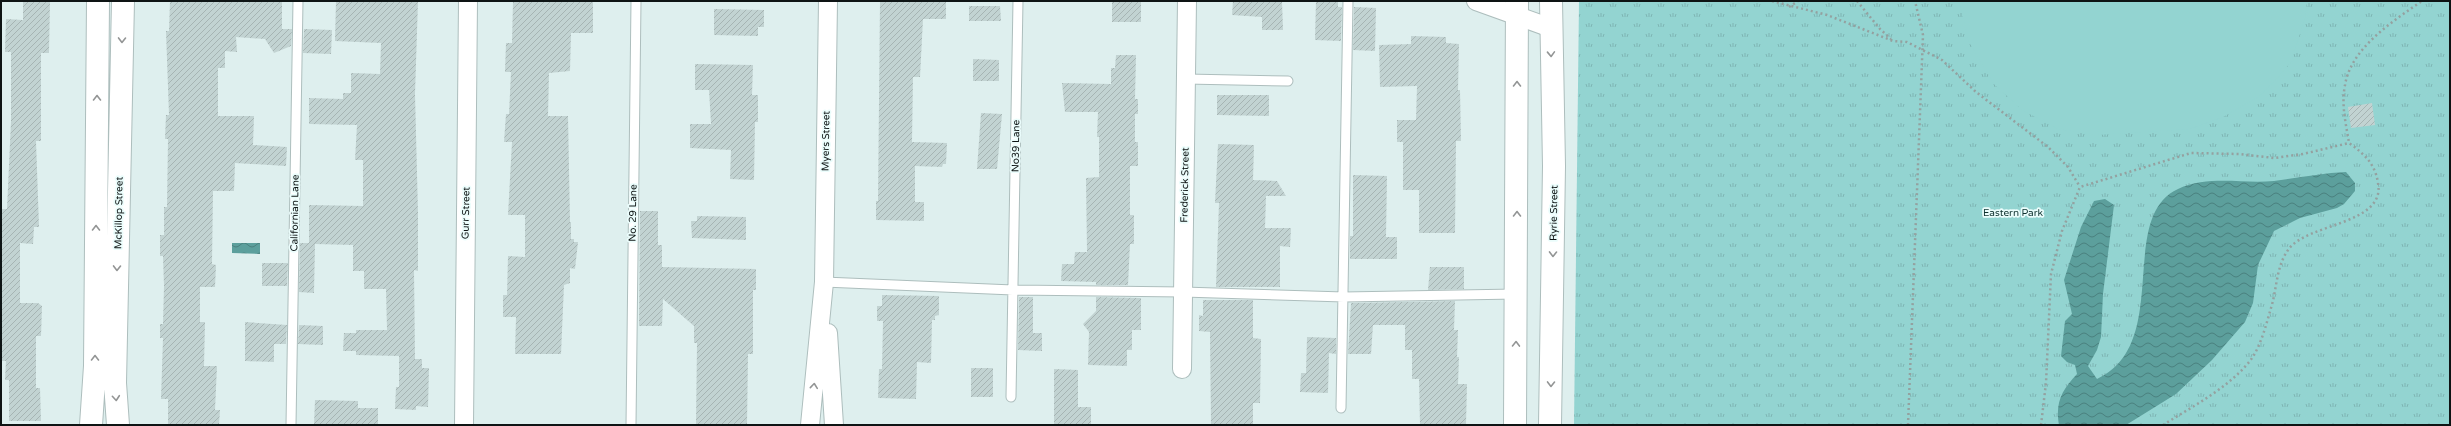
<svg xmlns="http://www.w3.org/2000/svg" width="2451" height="426" font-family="'Varela Round',sans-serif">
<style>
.park{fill:url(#park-tufts)}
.pitch{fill:#93d4d1}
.water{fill:url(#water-waves)}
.building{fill:url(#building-hatch)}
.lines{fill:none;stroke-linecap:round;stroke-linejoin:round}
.lane-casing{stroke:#adbebd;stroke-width:11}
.street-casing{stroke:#adbebd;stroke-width:20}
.secondary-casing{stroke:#adbebd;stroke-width:24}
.path{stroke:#94a1a0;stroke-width:2.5;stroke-dasharray:2 3;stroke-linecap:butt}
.lane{stroke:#fff;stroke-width:9}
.street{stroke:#fff;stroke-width:18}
.secondary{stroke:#fff;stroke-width:22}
.oneway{stroke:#939595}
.labels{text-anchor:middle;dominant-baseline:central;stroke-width:3.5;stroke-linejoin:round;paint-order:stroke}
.street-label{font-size:10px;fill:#0e1414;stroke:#ebfdfc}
.park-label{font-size:10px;fill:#0d302e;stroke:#ebfdfc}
</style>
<defs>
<pattern id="park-tufts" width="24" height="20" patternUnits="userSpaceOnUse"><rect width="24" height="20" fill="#93d4d1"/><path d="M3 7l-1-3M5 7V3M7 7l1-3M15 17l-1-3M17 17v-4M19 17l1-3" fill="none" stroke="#7eb5b3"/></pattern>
<pattern id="water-waves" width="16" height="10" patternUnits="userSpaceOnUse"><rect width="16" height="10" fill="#5c9f9c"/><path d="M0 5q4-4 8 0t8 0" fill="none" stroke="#4a807e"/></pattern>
<pattern id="building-hatch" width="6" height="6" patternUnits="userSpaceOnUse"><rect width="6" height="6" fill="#c2d3d2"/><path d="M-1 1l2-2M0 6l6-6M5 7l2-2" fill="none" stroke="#a6b4b3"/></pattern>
</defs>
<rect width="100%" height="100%" fill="#deefee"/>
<path class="park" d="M1579 1H2450V425H1574Z"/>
<path class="pitch" d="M1959 1H2307L2305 18 2291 62 2275 81 2258 97 2223 117 2190 129 2096 135 2058 129 2022 110 1994 84 1969 42Z"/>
<path class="water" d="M2346 172 2355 183V191L2344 204 2337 208 2300 218 2274 231 2258 265 2253 303 2245 322 2212 360 2176 394 2126 425H2059C2055 402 2062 390 2077 374L2075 365 2067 362 2061 356 2065 321 2072 314 2064 280 2081 227 2094 201 2105 199 2114 205 2103 294 2101 337 2097 350 2088 366 2097 379C2173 344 2116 217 2178 189 2209 175 2241 184 2274 181 2298 178 2322 173 2346 172Z
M232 243H260V254L232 253Z"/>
<path class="building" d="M23 1H50L49 53H41V141H36L39 227H34L33 244 20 243V303H38L42 306 41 336H36V388H40L41 421H9V380H5L6 361H1L2 209H7L11 121V52H5L6 19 23 20Z
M170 1H282V29H292L291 46 274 53 265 39 236 37 237 52 225 51V68H218V116H254L253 145 287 147 286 166 235 163 234 191H213L212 264 216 265 215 287H200V322H205L204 366H217L215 410H220L219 425H168V399H161L163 338H160V324H163L164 286 163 256H160V235H164V207H167L168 139H165L166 115H169L166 31H169Z
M336 1H418L415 94 418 213V271L414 270 415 359H422V368H429L428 407 416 406V410L395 409 396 387H399V356L356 355V351H343L344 333H356V330H387L386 289H364V271H353V245L315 244 314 293 299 292 300 243H309V205L363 206V160H355L357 125 309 124V98L343 99V93H351V73L380 74 381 43 335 41Z
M513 1H593V33H571L570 71 549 73 548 116H568L570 222H571V239H574V242H578L575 269 570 268V283L564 285 561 354H515L516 317H503V295H507L508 256 525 257V215H508L512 142H504L506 114H509L511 72H505L506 43H512Z
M880 1H946V19H923L920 77H913L912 142 947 143 946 164H943L942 167 915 166V202H924V221L876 220V201H878Z
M1112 1H1141V22H1112Z
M1233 1H1282L1283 30H1262V17L1232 15Z
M1316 1H1338V7H1342L1341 41 1315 40Z
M969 6H1000L1001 21H969Z
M1354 7 1376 8 1375 51 1353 50Z
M714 9 764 10V27H758V36L714 35Z
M304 29 332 30 331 54 303 53Z
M1411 36 1446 37V43L1459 44 1458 90H1460L1461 141H1456L1455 233H1419V190H1403V142H1397V120H1416L1417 86 1380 87 1379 45 1411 44Z
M1116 55H1136L1135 99H1138V114H1135V142H1138V166H1130V215H1134V244H1130L1128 285H1096V282L1061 281 1062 264H1074L1075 252H1087L1086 178 1099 177V137H1097L1098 112H1065L1062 83 1111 84V68H1115Z
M973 59 999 60V81H973Z
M695 64 753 65 752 95H758V122H755L754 180 730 179 731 150 690 148V124H711L709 90H695Z
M1217 95H1269V116L1217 115Z
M2372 103 2375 125 2351 128 2348 107Z
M981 113 1002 114 997 169H977Z
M1218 144 1254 145 1253 180 1277 181 1286 196H1266L1265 228H1291L1290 247 1280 246V287H1216L1219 203H1215Z
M1353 175 1387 176 1386 237H1397V259H1350V236H1353Z
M640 211H658V245H662V267L756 269V290H753V354H748L747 425H696L697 343H694V326L663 299 662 326H639Z
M697 216 746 217V240L692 238 691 221H697Z
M262 263H288L287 286H262Z
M1430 267H1464V289L1428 290Z
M882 295 939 296V315L935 316V320H932L931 363 917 362 916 399 878 398 879 369H882L883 321H877V306H882Z
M1019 297H1033V333H1042V351L1018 350Z
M1096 297 1141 298V330H1132V350H1127V366L1088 365 1089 332 1083 324 1096 311Z
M1203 300H1253V338L1261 339 1260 403H1253V425H1211L1210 332 1199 331V315L1203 316Z
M1455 301 1454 330H1458L1457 357H1459L1458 384H1467L1466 425H1420L1419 379H1412V350H1405V325H1373L1371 354H1348L1351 303Z
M245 322 287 325 286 344H274V362L245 361Z
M299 325 323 326V345L298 344Z
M1307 337 1336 338V354L1329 353 1328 393 1300 392 1301 373H1306Z
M971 368H993V397H971Z
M1054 369 1078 370V407H1091V425H1054Z
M315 400 358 401V408H378V425H314Z"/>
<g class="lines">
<g class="lane-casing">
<path id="lane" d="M1186 79 1288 81
M824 282 1013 290 1183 292 1344 297 1516 294
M1011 397 1018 1
M1341 408 1348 1
M291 425 298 1
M631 425 636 1"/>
</g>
<g class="street-casing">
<path id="street" d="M1476 1 1551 28
M828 333 834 425
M1182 369 1187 1
M464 425 468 1
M810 425 824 282 828 1"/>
</g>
<g class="secondary-casing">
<path id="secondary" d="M91 425 95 366 98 1
M118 425 115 383 123 1
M1515 425 1517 1
M1550 425 1554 166 1551 1"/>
</g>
<path class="path" d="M1772 1 1827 15 1893 41 1907 42 1942 60 1976 92 2048 147 2068 167 2080 187
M1857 1 1880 29 1891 39
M1789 7 1798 1
M1908 425 1923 35 1915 1
M2041 425 2046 383 2051 274 2062 231 2080 187 2191 153 2239 154 2274 158 2303 154 2349 143
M2163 425C2193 406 2227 389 2250 361 2261 346 2266 325 2271 308 2277 289 2276 267 2288 250 2306 223 2386 225 2378 183 2375 163 2364 154 2349 143 2346 124 2341 105 2345 85 2351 48 2393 21 2422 1"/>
<use href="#lane" class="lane"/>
<use href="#street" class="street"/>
<use href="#secondary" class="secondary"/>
</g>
<defs><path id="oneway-chevron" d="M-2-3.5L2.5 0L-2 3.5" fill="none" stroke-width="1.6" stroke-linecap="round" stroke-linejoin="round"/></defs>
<g class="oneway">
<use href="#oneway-chevron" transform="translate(122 40) rotate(91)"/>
<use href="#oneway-chevron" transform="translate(1551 54) rotate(88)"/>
<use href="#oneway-chevron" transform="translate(1517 84) rotate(-90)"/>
<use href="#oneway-chevron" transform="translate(97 98) rotate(-90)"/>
<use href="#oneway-chevron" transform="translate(1517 214) rotate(-90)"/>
<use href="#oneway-chevron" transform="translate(96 228) rotate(-90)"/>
<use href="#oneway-chevron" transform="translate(1553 254) rotate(91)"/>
<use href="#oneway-chevron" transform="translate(117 268) rotate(91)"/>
<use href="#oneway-chevron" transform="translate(1516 344) rotate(-89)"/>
<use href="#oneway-chevron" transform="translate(95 358) rotate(-90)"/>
<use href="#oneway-chevron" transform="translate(1551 384) rotate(91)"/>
<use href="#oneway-chevron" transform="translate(814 386) rotate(-84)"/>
<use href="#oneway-chevron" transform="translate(116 398) rotate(85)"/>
</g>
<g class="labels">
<g class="street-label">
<text transform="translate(826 141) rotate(-89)">Myers Street</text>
<text transform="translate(1016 146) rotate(-89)">No39 Lane</text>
<text transform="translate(1185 185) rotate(-89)">Frederick Street</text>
<text transform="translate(119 213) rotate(-89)">McKillop Street</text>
<text transform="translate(295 213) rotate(-89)">Californian Lane</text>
<text transform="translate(466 213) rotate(-89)">Gurr Street</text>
<text transform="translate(633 213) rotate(-89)">No. 29 Lane</text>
<text transform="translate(1554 213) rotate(-89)">Ryrie Street</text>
</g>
<g class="park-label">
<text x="2013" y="213">Eastern Park</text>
</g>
</g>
<rect width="2451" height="426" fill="none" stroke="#0e1414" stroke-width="4"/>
</svg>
